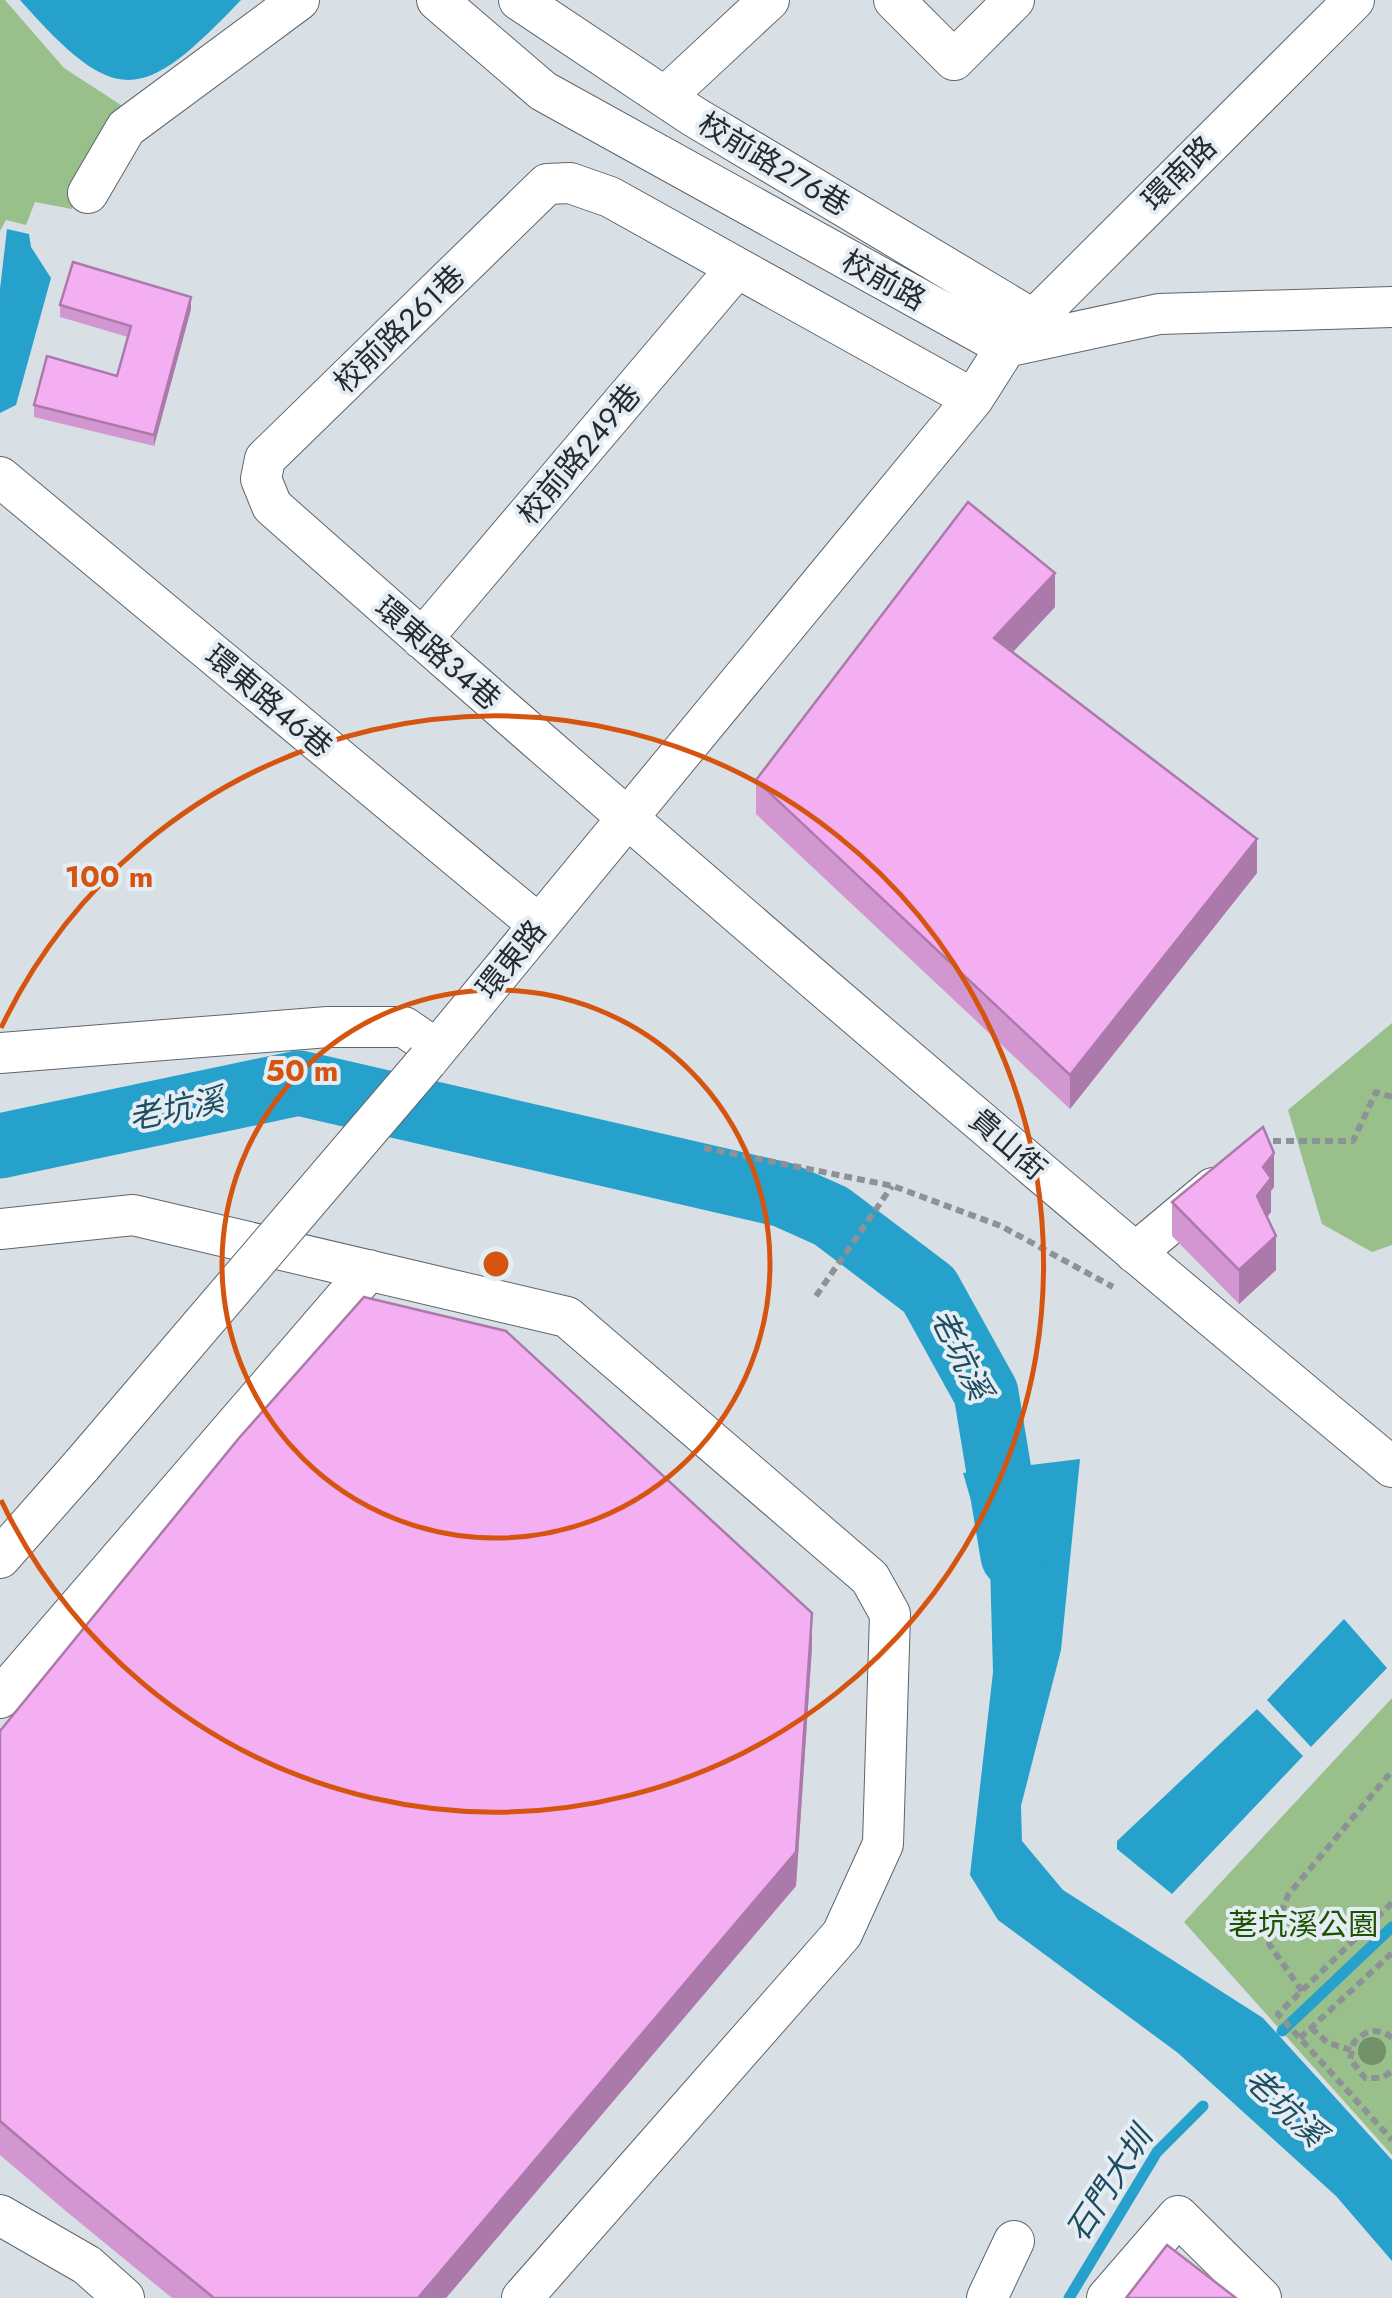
<svg xmlns="http://www.w3.org/2000/svg" width="1392" height="2298" font-family="Jost,'Noto Sans TC',sans-serif">
<style>
.green{fill:#99bf8b}
.water{fill:#26a1cc}
.lines{fill:none;stroke-linecap:round;stroke-linejoin:round}
.stream{stroke:#26a1cc;stroke-width:11}
.river{stroke:#26a1cc;stroke-width:65}
.minor-casing{stroke:#5f656b;stroke-width:42}
.path{stroke:#8c9296;stroke-width:6;stroke-dasharray:8 5;stroke-linecap:butt}
.minor{stroke:#fff;stroke-width:40}
.minor-bridge-casing{stroke:#5f656b;stroke-width:42;stroke-linecap:butt}
.minor-bridge{stroke:#fff;stroke-width:40}
.tree{fill:#729168}
.wall{fill:#d296d1}
.shaded-wall{fill:#ab7aaa}
.building{fill:#f4aff3;stroke:#ab7aaa;stroke-width:2.5}
.ring{fill:none;stroke:#d5540f;stroke-width:5}
.labels{text-anchor:middle;dominant-baseline:central;stroke-width:8;stroke-linejoin:round;paint-order:stroke}
.street-label{font-size:30px;fill:#282b2e;stroke:#e5edf4}
.park-label{font-size:30px;fill:#1e5100;stroke:#e5edf4}
.water-label{font-size:32px;font-style:italic;fill:#1e4d60;stroke:#e5edf4}
.centre{fill:#d5540f;stroke:#e5edf4;stroke-width:5}
.ring-label{font-size:30px;text-anchor:middle;font-weight:bold;fill:#d5540f;stroke:#e5edf4;stroke-width:8;stroke-linejoin:round;paint-order:stroke}
</style>
<rect width="100%" height="100%" fill="#d8e0e6"/>
<path class="green" d="M0 0H5L64 68 124 107 91 162 72 209 35 202 26 225 6 220 0 231Z
M1392 1023V1245L1372 1252 1322 1224 1288 1110Z
M1392 1698V2155L1184 1922Z"/>
<path class="water" d="M20 0H241C143 102 118 111 20 0Z
M7 229 29 234 31 247 51 278 16 405 0 413V289Z
M1080 1459 1061 1650 1021 1806 1022 1841 1063 1890 1263 2018 1392 2160V2261L1336 2196 1178 2053 998 1920 970 1875 993 1672 990 1565 963 1473Z
M1344 1619 1387 1668 1311 1747 1267 1700Z
M1257 1709 1303 1756 1172 1894 1117 1849V1841Z"/>
<g class="lines">
<path class="stream" d="M1282 2031 1392 1927
M1069 2298 1157 2152 1203 2106"/>
<path class="river" d="M0 1146 299 1083 784 1195 831 1216 929 1290 986 1393 1013 1556"/>
<g class="minor-casing">
<path id="minor" d="M437 0 543 91 1006 347 1159 314 1392 307
M519 0 693 116 1034 320
M894 0 954 60 1014 0
M667 95 769 0
M88 193 126 128 299 0
M973 399 610 197 570 183 547 184 265 459 261 479 272 506C640 832 1013 1153 1392 1467
M0 477 539 925
M422 639 735 270
M0 1053 328 1027H404L436 1049
M427 1061 973 399 1006 347 1354 0
M0 1229 133 1215 567 1317 870 1578 890 1614 883 1844 842 1934 522 2298
M1135 1253 1213 1188
M0 1558 82 1465
M0 1698 369 1270
M0 2215 87 2265 124 2298
M987 2298 1014 2241
M1107 2298 1178 2216 1261 2298"/>
</g>
<path class="path" d="M1262 1147 1270 1141H1353L1376 1092 1392 1097
M704 1148 893 1186 1001 1226 1113 1287
M816 1296 892 1186
M1392 1903 1278 2014 1392 2140
M1302 1991 1269 1944 1288 1895 1392 1771
M1311 2028 1328 2043 1351 2050
M1300 2038 1392 1953
M1392 2038C1379 2027 1365 2030 1354 2042L1350 2059 1365 2078H1382L1392 2071"/>
<use href="#minor" class="minor"/>
<g class="minor-bridge-casing">
<path id="minor-bridge" d="M82 1465 427 1061"/>
</g>
<use href="#minor-bridge" class="minor-bridge"/>
</g>
<circle class="tree" cx="1372" cy="2051" r="14"/>
<path class="wall" d="M60 305 191 309 154 446 34 417V405L117 376 128 337 60 317Z
M1055 607 1013 652 1257 873 1070 1109 756 814V780Z
M1274 1187 1271 1191V1212L1267 1217 1276 1270 1239 1304 1172 1236V1202Z
M812 1647 796 1886 446 2298H172L67 2212 0 2155V1731Z"/>
<path class="shaded-wall" d="M191 297V309L154 446V435Z
M1055 573V607L994 672V638Z
M1257 839V873L1070 1109V1075Z
M1274 1153V1187L1271 1191V1212L1257 1230V1196L1263 1167Z
M1276 1236V1270L1239 1304V1270Z
M812 1613V1647L796 1886 446 2298H418Z"/>
<path class="building" d="M73 262 191 297 154 435 34 405 47 356 117 376 131 326 60 305Z
M968 502 1055 573 994 638 1257 839 1070 1075 756 780Z
M1263 1127 1274 1153 1263 1167 1271 1178 1257 1196 1276 1236 1239 1270 1172 1202Z
M364 1297 506 1331 812 1613 796 1852 418 2298H214L67 2178 0 2121V1731L239 1438Z
M1167 2245 1236 2298H1126Z"/>
<g class="ring">
<circle cx="496" cy="1264" r="274"/>
<path d="M1 1028A548 548 0 1 1 1 1500"/>
</g>
<g class="labels">
<g class="street-label">
<text transform="translate(774 164) rotate(31)">校前路276巷</text>
<text transform="translate(1179 173) rotate(-45)">環南路</text>
<text transform="translate(884 280) rotate(29)">校前路</text>
<text transform="translate(399 329) rotate(-44)">校前路261巷</text>
<text transform="translate(579 454) rotate(-50)">校前路249巷</text>
<text transform="translate(438 653) rotate(41)">環東路34巷</text>
<text transform="translate(269 701) rotate(40)">環東路46巷</text>
<text transform="translate(511 959) rotate(-51)">環東路</text>
<text transform="translate(1008 1144) rotate(41)">貴山街</text>
</g>
<g class="park-label">
<text x="1303" y="1924">荖坑溪公園</text>
</g>
<g class="water-label">
<text transform="translate(176 1109) rotate(-12)">老坑溪</text>
<text transform="translate(961 1354) rotate(64)">老坑溪</text>
<text transform="translate(1285 2107) rotate(43)">老坑溪</text>
<text transform="translate(1109 2184) rotate(-57)">石門大圳</text>
</g>
</g>
<circle cx="496" cy="1264" r="15" class="centre"/>
<g class="ring-label">
<text x="109" y="887">100 m</text>
<text x="302" y="1081">50 m</text>
</g>
</svg>
